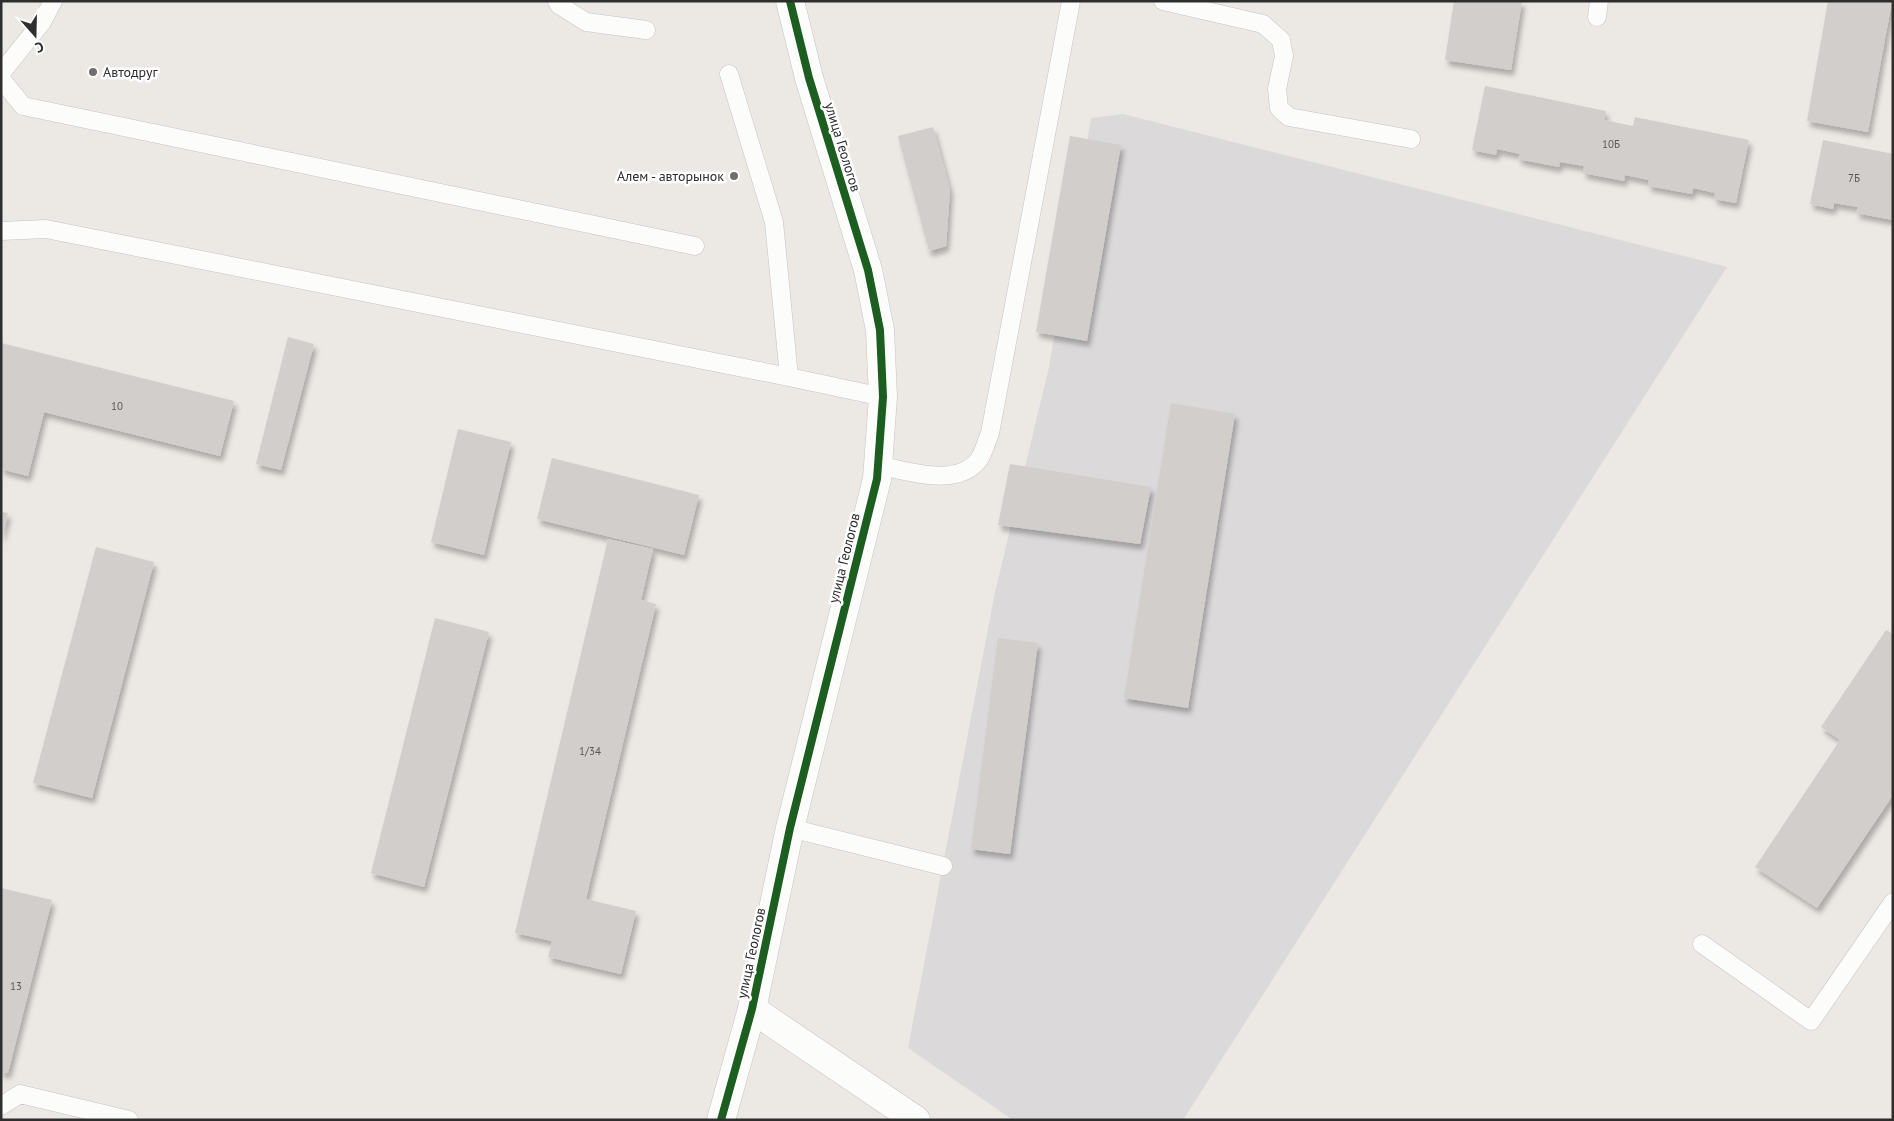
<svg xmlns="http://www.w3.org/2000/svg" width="1894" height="1121" font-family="'PT Sans',sans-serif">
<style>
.industrial{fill:#dcd9db}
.building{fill:#d1cecb;filter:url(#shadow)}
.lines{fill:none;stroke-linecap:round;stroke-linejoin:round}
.lane-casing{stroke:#c5c4c5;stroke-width:19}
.street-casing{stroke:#c5c4c5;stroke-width:29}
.secondary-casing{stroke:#c5c4c5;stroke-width:29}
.lane{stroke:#fcfcfb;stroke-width:18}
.street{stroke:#fcfcfb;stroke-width:28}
.secondary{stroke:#fcfcfb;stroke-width:28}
.cycleway-casing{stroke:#fff;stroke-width:11}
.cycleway{stroke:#1b5e20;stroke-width:8}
.poi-dot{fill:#706f6e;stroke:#fff;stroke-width:2}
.labels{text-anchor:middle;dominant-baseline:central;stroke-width:5;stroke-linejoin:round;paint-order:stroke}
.number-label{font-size:11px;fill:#585857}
.poi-label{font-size:14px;fill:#2e2e2e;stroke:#fff;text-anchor:start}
.street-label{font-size:14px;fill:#2e2e2e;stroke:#fff}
</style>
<defs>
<filter id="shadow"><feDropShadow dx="3" dy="5.5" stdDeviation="2.5" flood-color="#0004"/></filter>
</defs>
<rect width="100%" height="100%" fill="#ece8e4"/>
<path class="industrial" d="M1123 114 1727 267 1183 1120H1013L908 1048 995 592 1049 367 1091 118Z"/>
<path class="building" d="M1454 1H1522L1511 70 1445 60Z
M1828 1H1892L1868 132 1807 121Z
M1485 86 1606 111 1604 120 1633 126 1635 117 1749 140 1736 203 1714 199 1715 193 1693 188 1692 194 1648 186 1649 180 1625 175 1624 181 1583 173 1584 166 1560 162 1559 167 1518 159 1520 154 1497 149 1496 155 1472 150Z
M933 127 950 190 946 246 929 251 898 136Z
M1070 136 1121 145 1087 341 1036 332Z
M1823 140 1893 154V220L1856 213 1858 207 1834 203 1833 209 1810 204Z
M288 337 314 344 281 470 256 464Z
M1 343 234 401 220 456 44 412 28 476 1 469Z
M1171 403 1235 414 1188 708 1124 698Z
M458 429 511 442 484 555 431 542Z
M552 458 699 495 684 555 537 519Z
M1010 464 1151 487 1140 544 998 525Z
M1 512 8 513 2 536H1Z
M608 539 653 549 641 600 656 604 586 899 636 911 621 974 548 957 552 941 515 933Z
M96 547 154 562 92 798 33 783Z
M435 618 489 632 424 887 371 873Z
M1886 630 1893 634V795L1817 908 1755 867 1840 740 1821 727Z
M998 638 1038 643 1010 854 971 849Z
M1 888 52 900 8 1073 1 1072Z"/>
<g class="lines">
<g class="lane-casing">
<path id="lane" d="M557 1 559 5 586 22 646 30
M1163 1 1263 24 1281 40 1284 56 1277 89 1279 108 1289 117 1411 139
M1597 17 1599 1
M1 73 42 22 53 1
M729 74 774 222 789 377 883 397
M1 79 23 106 695 246
M1 231 46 229 789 377
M878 465C907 471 959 489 980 458 984 451 987 440 990 433L1071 1
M790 828 943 866
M1702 944 1811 1021 1893 902
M1 1106 20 1094 129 1120"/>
</g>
<g class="street-casing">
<path id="street" d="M752 1009 916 1120"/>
</g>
<g class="secondary-casing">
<path id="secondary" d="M721 1120 752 1009 790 828 877 479 883 397 880 330 868 270 809 78 790 1"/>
</g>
<use href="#lane" class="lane"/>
<use href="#street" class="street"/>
<use href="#secondary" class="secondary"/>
<g class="cycleway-casing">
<path id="cycleway" d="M721 1120 752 1009 790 828 877 479 883 397 880 330 868 270 809 78 790 1"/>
</g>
<use href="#cycleway" class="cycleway"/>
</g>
<g class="poi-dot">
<circle cx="93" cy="72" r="5"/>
<circle cx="734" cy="176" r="5"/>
</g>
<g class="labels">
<g class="number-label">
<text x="1611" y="144">10Б</text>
<text x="1854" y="178">7Б</text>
<text x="117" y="406">10</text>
<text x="590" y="751">1/34</text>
<text x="16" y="986">13</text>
</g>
<g class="poi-label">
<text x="103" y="72">Автодруг</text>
<text x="724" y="176" text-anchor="end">Алем - авторынок</text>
</g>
<g class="street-label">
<text transform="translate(843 147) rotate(73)">улица Геологов</text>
<text transform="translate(844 558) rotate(-76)">улица Геологов</text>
<text transform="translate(751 953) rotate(-78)">улица Геологов</text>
</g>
</g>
<rect width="1894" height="1121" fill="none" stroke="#2e2e2e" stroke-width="5"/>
<g transform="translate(35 35) rotate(160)" stroke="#ffffff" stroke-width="4" paint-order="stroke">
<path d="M0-4L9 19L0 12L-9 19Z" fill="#2e2e2e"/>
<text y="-8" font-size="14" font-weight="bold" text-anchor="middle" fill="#2e2e2e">С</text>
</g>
</svg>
